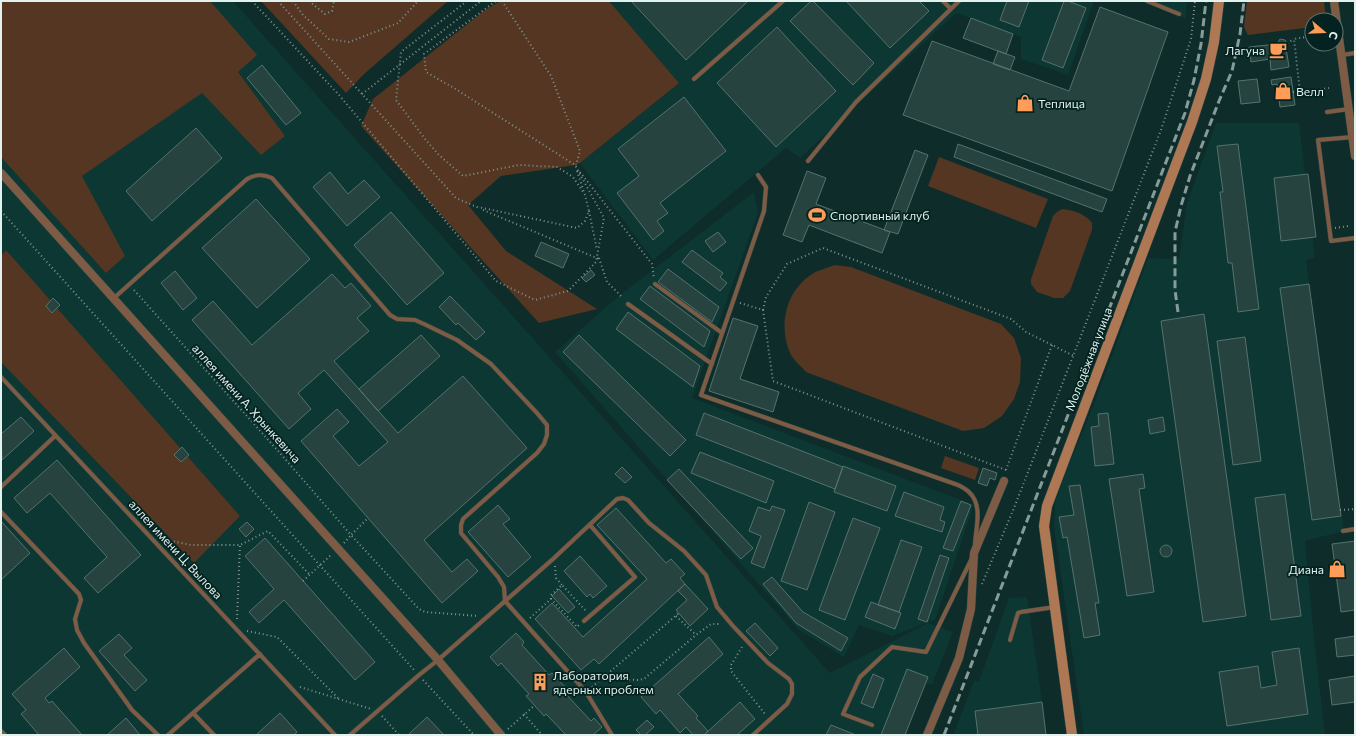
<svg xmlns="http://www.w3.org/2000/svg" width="1356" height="736" font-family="Commissioner,sans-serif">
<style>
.built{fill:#0d3733}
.green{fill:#543623}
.building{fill:#264340;stroke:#54726e}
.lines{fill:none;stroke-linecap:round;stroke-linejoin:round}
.lane-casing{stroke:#2c4845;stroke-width:5}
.street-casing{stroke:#2c4845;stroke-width:9}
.secondary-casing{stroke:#2c4845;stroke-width:11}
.path{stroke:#7e9592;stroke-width:2;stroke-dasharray:1 3;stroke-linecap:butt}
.lane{stroke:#7d5b45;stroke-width:4}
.street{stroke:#7d5b45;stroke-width:8}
.secondary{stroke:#ae7855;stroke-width:10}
.rail{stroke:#869c99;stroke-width:3;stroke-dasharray:8 4;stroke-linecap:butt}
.labels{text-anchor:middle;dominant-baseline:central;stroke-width:3.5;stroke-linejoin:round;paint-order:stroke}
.poi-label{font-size:12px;fill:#e1f2ef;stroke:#04221f;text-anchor:start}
.street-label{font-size:12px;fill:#e1f2ef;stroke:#04221f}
</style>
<rect width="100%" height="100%" fill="#0e2c29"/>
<path class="built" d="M1 1H233L830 673 928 623 953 632 932 685 926 683 905 735H1Z
M609 1H1094L1068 75 1021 59V37L956 13 800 158 786 148 653 260 580 163 679 83Z
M1147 1H1187L1186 19Z
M1216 123H1299L1315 258 1306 260 1344 531 1305 541 1313 627 1325 735H1084L1054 527 1055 503 1067 469 1094 404 1148 258 1179 259 1187 203Z
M754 192 758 213 692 398 974 505 935 620 892 636 859 625 844 657 799 630 555 352 620 295Z
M1027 597 1047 735H953L974 681H979L1009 598Z"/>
<path class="green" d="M1 1H210L257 55 238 72 285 136 261 155 202 93 82 176 125 256 106 273 1 157Z
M261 1H448L363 75 346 93Z
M500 1H609L679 83 580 163 575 165 501 176 468 205 506 251 597 309 539 323 361 126 373 99 485 10Z
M1247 1H1324L1326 20H1312V27L1248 35 1244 27Z
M939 157 1048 199 1036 228 928 186Z
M1062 209C1073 210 1086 214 1092 223V230L1070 291 1063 298H1054L1037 292 1031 284V279L1053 216 1057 212Z
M6 250 240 516 194 563 1 362V256Z
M835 265 851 267 1001 324 1014 338 1021 358 1020 382 1014 399 1002 416 984 428 963 431 806 372C801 366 793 360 790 353 778 325 786 291 812 274 818 270 828 268 835 265Z
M945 456 979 468 975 480 941 468Z"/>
<path class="building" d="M631 1H748L686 60Z
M811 1H813L874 63 853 85 790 21Z
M846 1H919L929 11 890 48Z
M1007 1H1029L1019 27 1000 20Z
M1064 1H1068L1086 8 1063 68 1042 60Z
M1100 7 1168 32 1112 191 903 115 932 41 1069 91Z
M971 18 1013 34 1006 54 963 38Z
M777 27 836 91 776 147 717 83Z
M1280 39 1285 40 1287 43 1286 48 1289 67 1271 70 1270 59 1251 62 1249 47 1277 44Z
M998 51 1015 57 1010 70 993 64Z
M262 65 301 113 286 125 247 78Z
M1291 77 1295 105 1280 107 1277 84 1272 85 1271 80Z
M1257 79 1260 102 1241 104 1238 81Z
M684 97 726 151 660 203 668 213 657 221 664 231 653 240 617 193 639 176 618 149Z
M196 128 222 158 152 221 126 191Z
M958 144 1107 199 1102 212 954 157Z
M1238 144 1259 309 1238 312 1232 263H1228L1220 192H1223L1217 146Z
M915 150 928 155 898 234 884 230Z
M807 171 826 178 816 204 890 232 882 253 809 225 802 242 783 235Z
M330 172 348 194 364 180 380 197 347 226 313 187Z
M1308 174 1316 237 1281 241 1274 178Z
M256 199 310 259 257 308 202 248Z
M391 212 444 273 407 305 354 245Z
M718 232 726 242 713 252 705 241Z
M541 242 569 254 563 268 535 256Z
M692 250 723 273 720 277 727 283 720 291 682 262Z
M668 269 719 307 712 322 658 282Z
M591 270 595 275 586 282 582 278Z
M175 271 197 298 183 310 161 283Z
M332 274 345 288 351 283 371 306 357 318 369 331 334 361 398 433 463 376 527 448 424 540 452 572 467 559 478 571 442 603 301 441 337 409 349 422 333 436 359 466 388 442 324 370 298 393 311 409 289 429 192 320 213 301 252 345Z
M1309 284 1341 516 1312 520 1280 288Z
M650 286 710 331 704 347 640 299Z
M450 296 485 332 476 340 458 323 456 325 439 307Z
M53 298 60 305 52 313 46 306Z
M628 312 700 366 693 387 616 329Z
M1204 314 1246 616 1203 622 1161 321Z
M733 318 758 326 740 379 779 392 773 412 709 391Z
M421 335 440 356 378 411 359 389Z
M579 335 686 440 670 456 563 352Z
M1245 337 1261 461 1233 465 1217 341Z
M704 413 843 467 835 489 696 435Z
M1108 413 1114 464 1095 466 1091 427 1099 426 1098 414Z
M21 417 34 431 2 460 1 434Z
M1163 417 1165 431 1150 434 1148 420Z
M182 447 189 455 181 462 174 455Z
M700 452 774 481 766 503 691 473Z
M57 460 141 555 98 593 84 578 107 557 50 493 27 513 14 498Z
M843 466 896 486 887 511 834 492Z
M622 467 632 477 625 483 615 474Z
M983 468 997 473 995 480 990 478 987 486 978 483Z
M679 469 753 548 741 559 667 480Z
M1143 474 1145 488 1139 489 1154 592 1127 596 1109 479Z
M1080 485 1099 603H1095L1100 635 1084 638 1067 537 1063 538 1059 517 1074 515 1069 486Z
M904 492 944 507 940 520 945 522 942 532 895 516Z
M1285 494 1301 616 1271 620 1255 498Z
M961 501 971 505 953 551 943 548Z
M809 502 835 512 807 590 781 581Z
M498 505 510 519 503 524 531 557 508 577 468 532Z
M772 506 785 510 764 568 751 563 761 536 749 531 758 507 770 511Z
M616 508 666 563 671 559 685 574 680 578 685 584 599 664 594 659 581 670 535 619 552 603 583 637 647 579 597 525Z
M853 518 880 528 845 620 819 610Z
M1 521 30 553 1 580Z
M247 522 254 529 246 537 239 529Z
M265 538 375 662 355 680 284 600 259 623 249 612 274 589 245 556Z
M901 540 922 547 899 612 878 605Z
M1355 541V610L1341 612 1332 544Z
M1160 551a6 6 0 1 1 12 0a6 6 0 1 1-12 0Z
M940 555 949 558 927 622 918 619Z
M580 556 607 586 593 598 590 594 587 597 564 571Z
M772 577 803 612 848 638 841 651 796 623 763 584Z
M685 584 708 609 690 626 676 610 687 600 678 591Z
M559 589 575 607 568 613 552 596Z
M871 602 901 613 895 629 865 617Z
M755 623 778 648 770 656 746 631Z
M516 633 524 642 522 645 549 675 552 673 567 689 564 692 591 721 594 718 602 727 593 735H566L546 714 544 716 526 696 529 694 501 663 498 666 490 657Z
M119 634 132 648 124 655 147 680 135 691 99 651Z
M1355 636V655L1337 657 1335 639Z
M709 637 723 654 678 694 698 716 696 718 708 731 704 735H693L686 727 680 733 660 710 656 714 641 697Z
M64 648 80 667 45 698 49 703 52 701 82 735H39L21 714 26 710 12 694Z
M1299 648 1308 714 1227 726 1219 672 1258 666 1261 688 1277 685 1272 652Z
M907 669 928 677 905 735H881Z
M873 674 884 679 873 708 861 703Z
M1355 676V702L1332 705 1329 680Z
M740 702 755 719 737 735H704Z
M1042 702 1046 735H978L975 711Z
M280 713 297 732 294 735H256Z
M427 717 444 735H408Z
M126 718 140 735H107Z
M647 720 654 727 645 735H641L636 730Z
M831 725 856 735H826Z"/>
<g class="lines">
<g class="lane-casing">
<path id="lane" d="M943 1 951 9
M1147 1 1179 14
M1342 55 1355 53
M694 79 783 1
M1327 112 1349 109
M1353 137 1318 140 1331 241 1355 238
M808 161 856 102 959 1
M758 175 766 187 764 211 701 395 958 485C962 487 966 489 969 492 983 505 976 527 975 544
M655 284 722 333
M114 298 247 179C256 174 263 174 272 178L390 315 397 319 415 320 424 324 457 340 491 364 537 413 547 425V435L544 444 537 453 463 519 461 525V533L498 577 504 587 505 601
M628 304 712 364
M1 377 335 735
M1 487 55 436
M1 512 79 594 81 600 75 619 77 630 84 643 132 710 158 735
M1343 531 1355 529
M505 601 586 692 612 735
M584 621 635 577 590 525
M1010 640 1018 613 1021 612 1055 607
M193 713 214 735
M872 725 843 714 860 677 892 647 926 652 972 558
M1 731 5 735
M168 735 260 654
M350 735 419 675 438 660 553 559 617 499 623 498 628 500 649 523 684 551 706 575 717 607 733 626 768 663 789 679 792 684V694L787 704 753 735"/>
</g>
<g class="street-casing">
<path id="street" d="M1334 1 1355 156
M1 173 438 660 501 735
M927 735 959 658 971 609 974 553 1004 481"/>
</g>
<g class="secondary-casing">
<path id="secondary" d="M1072 735 1044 526 1047 506 1192 122 1206 79 1214 42 1219 1"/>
</g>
<path class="path" d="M252 1 339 95 496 281 535 300 568 291 596 262 604 218 575 165 454 88 426 72 424 54 496 1
M278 1 456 198 479 208
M293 1 303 15 329 39 349 42 398 23 418 1
M309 1 325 14 332 11 334 1
M467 1 401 52 396 100 425 139 439 155 463 176 519 165 557 167 573 177 585 195 589 211 585 221 577 228 478 207
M502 1 551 76 580 151 576 165
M1312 36 1294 39 1300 92 1329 88
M1287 43 1294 39
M1293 92H1300
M362 94 481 1
M577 171 584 192
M580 172 652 264 654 278
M483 210 599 259
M1 211 415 671
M589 211 597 250
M1335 228 1348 226
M599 258 607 282 623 298
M134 290 279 452 351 535 367 519
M740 303 763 310 773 381 1006 470 1005 472
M763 310 766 297 787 264 823 248 1011 319 1026 332 1074 356
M1006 470 1052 345
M1340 510 1355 509
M162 539 191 545H240L268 531 310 575
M344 543 351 535 419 609 425 612 479 616
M555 566 556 578 562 585
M303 581 332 554
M982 584 1014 508 1161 130 1191 39 1195 1
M551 599V595L562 585 586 611
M676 616 696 635
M530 618 551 599 577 627 579 625
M237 619 240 545
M247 631 277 637 338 698
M742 647 731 665V671L765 714
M601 679 640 680 645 678 696 635 711 624H721
M423 680 474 735
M300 687 371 709
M592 687 679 613
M524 714 542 735
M382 716 399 735
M508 729 535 705"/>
<use href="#lane" class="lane"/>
<use href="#street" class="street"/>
<use href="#secondary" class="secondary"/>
<path class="rail" d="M1178 312 1175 290V232L1181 206 1190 176 1219 101 1232 71 1240 34 1244 1
M944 735 1185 113 1194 80 1201 44 1206 1"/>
</g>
<defs>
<g id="cafe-bare" transform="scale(1.38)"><path d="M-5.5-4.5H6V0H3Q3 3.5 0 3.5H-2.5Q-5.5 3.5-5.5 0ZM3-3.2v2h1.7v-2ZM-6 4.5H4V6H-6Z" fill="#fe9c58" stroke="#04221f" stroke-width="2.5" paint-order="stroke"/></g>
<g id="shop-bare" transform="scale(1.38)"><path d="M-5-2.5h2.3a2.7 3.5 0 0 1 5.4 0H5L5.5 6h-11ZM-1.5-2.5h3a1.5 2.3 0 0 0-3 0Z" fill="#fe9c58" stroke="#04221f" stroke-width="2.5" paint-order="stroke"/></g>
<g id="stadium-bare" transform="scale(1.38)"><path d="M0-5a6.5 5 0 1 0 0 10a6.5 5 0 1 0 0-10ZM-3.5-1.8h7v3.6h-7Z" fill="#fe9c58" stroke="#04221f" stroke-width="2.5" paint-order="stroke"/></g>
<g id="building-bare" transform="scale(1.38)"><path d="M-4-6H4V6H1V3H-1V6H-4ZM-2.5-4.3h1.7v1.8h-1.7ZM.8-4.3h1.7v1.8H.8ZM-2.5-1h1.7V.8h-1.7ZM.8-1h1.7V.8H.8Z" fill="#fe9c58" stroke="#04221f" stroke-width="2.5" paint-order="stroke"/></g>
</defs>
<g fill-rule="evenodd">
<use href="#cafe-bare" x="1278" y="50"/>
<use href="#shop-bare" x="1283" y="91"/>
<use href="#shop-bare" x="1025" y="103"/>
<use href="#stadium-bare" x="817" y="215"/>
<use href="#shop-bare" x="1337" y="569"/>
<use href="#building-bare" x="540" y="682"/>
</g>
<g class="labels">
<g class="poi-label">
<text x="1265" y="50" text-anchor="end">Лагуна</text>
<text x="1296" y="91">Велл</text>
<text x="1038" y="103">Теплица</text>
<text x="830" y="215">Спортивный клуб</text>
<text x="1324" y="569" text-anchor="end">Диана</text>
<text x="553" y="675">Лаборатория<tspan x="553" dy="14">ядерных проблем</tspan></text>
</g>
<g class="street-label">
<text transform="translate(1088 359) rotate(-69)">Молодёжная улица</text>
<text transform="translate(247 403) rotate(48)">аллея имени А. Хрынкевича</text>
<text transform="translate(176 549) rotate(47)">аллея имени Ц. Вылова</text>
</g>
</g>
<rect width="1356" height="736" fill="none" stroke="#e1f2ef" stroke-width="4"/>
<g transform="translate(1324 32) rotate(109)"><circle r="19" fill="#04221f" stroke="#5c7572"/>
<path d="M0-3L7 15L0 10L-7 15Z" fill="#fe9c58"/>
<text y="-6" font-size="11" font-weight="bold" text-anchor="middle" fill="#e1f2ef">С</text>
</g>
</svg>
